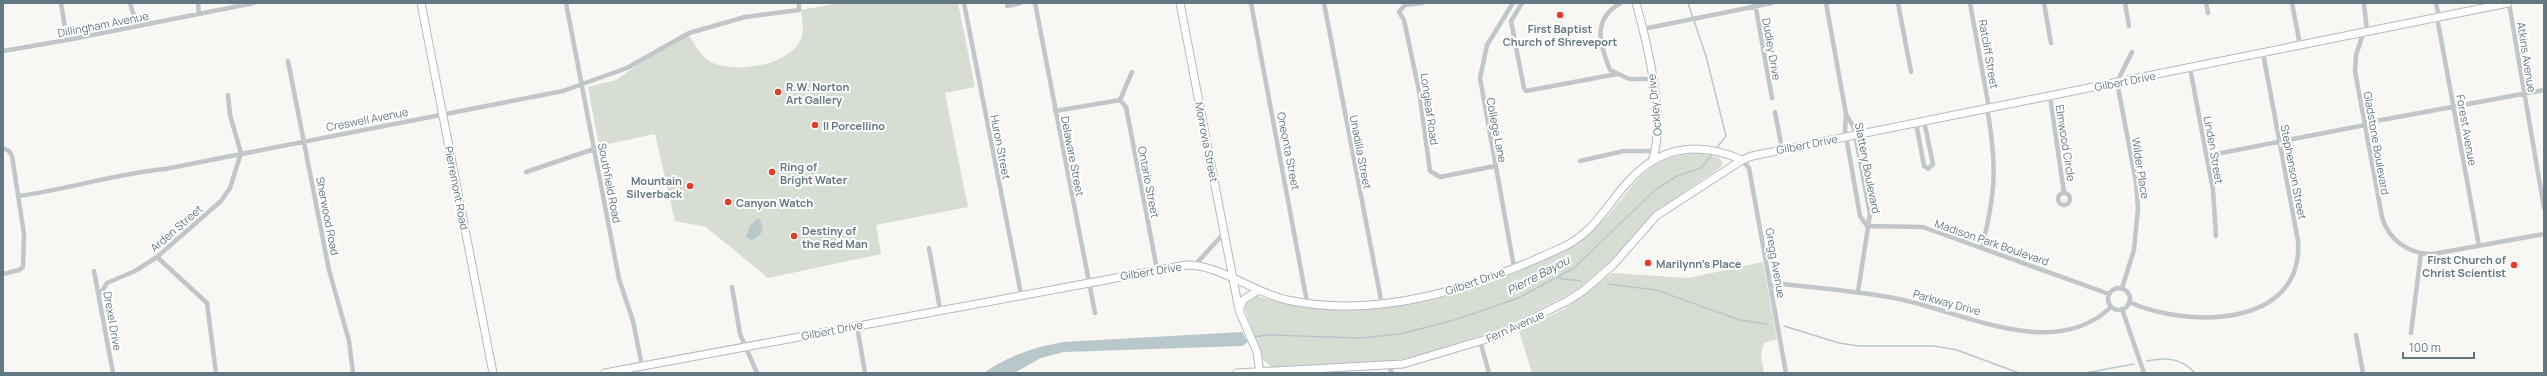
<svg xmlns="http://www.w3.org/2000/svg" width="2547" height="376" font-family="Manrope,sans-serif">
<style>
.green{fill:#d8ddd3}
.water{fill:#b8c7ca}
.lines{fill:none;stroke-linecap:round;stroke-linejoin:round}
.stream{stroke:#b8c7ca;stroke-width:1.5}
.secondary-casing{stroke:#b3babd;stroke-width:9}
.street{stroke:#c0c6c9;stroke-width:4.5}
.secondary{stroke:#fff;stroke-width:7}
.poi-dot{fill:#e83a24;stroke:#fff;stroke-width:1.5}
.labels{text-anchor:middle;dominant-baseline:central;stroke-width:4;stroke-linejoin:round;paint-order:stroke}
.street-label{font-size:11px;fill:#627780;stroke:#fff}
.poi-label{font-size:11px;font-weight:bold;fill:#627780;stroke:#fff;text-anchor:start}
.water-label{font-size:12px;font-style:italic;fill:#5c767c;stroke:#fff}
</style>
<rect width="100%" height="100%" fill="#f8f7f4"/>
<path class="green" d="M839 3H958L975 87 945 93 968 207 876 225 881 254 768 278 706 227 675 221 655 134 599 146 588 87 616 80 653 54 689 35C695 45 701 57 713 63 736 73 787 66 800 41 805 32 802 19 801 10Z
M1700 153 1719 158 1723 162 1721 167 1652 214 1616 256 1577 290 1499 330 1410 358 1373 363 1273 368 1263 360 1243 304 1254 295C1344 322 1423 306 1509 273 1537 263 1565 253 1590 233 1632 199 1634 156 1700 153Z
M1763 262 1777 339 1764 343 1761 356 1764 373H1532L1519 331 1564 309 1613 273 1688 278Z"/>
<path class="water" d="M757 219H760L763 228 760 235 752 240 746 237 750 226Z
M1242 332 1248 342 1242 346 1064 352 1041 358 1014 373H984C1007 356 1035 347 1063 342Z"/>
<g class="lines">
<path class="stream" d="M1688 3 1706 56 1726 136 1715 150
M1557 278 1581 281
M1608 284 1656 290 1740 320 1767 324
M1784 326 1839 343 1859 346H1934L1957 350 2019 373
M1254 337 1267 335 1360 338 1400 334 1458 319 1518 298 1574 268 1655 190 1677 176 1701 168 1713 153
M2147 361C2167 357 2181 358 2195 373
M2085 373 2134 364"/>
<g class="secondary-casing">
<path id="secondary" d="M421 3 493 373
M1180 3 1239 310 1257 352 1260 373
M1636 3C1647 42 1667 123 1652 161
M1240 308 1243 300 1257 291
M605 373 1186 265C1221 265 1252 292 1287 300 1381 320 1478 287 1563 247 1593 233 1605 208 1626 184 1658 147 1697 140 1742 160
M1237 373 1403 364 1500 335 1567 301 1583 291 1613 265 1656 216 1742 160 1752 156 2508 3"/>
</g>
<path class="street" d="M61 3 67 40
M130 3 137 26
M198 3 199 14
M566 3 619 279 633 321 642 366
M964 3 1021 294
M1035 3 1095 313
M1251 3 1307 302
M1324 3 1382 305
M1422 3 1405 5 1399 12 1404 20 1419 91 1430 171 1440 177 1495 166
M1513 3 1487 45 1480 78 1514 267
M1522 3 1511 21 1524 88 1526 91 1617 74
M1621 3C1592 19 1599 43 1610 70L1629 79H1652
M1755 3 1772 98
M1826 3 1846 114 1854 128 1870 214 1858 292
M1898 3 1911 72
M1970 3 1989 108
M2044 3 2051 43
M2125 3 2129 26
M2206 3 2208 13
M2292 3 2300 45
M2364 3 2367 31
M2436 3 2439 17
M2509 3 2544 208
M1007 6 1021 3
M2437 17 2479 246
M1643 29 1772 3
M2364 31 2356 55 2355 71 2382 217C2389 241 2409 254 2433 254L2544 234
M3 51 67 40 254 3
M288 61 329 270 349 341 353 373
M2190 68 2213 190 2216 236
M2050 96 2064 193
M1120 100 1126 107 1157 269
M1055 111 1120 100 1132 72
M1775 112 1782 149
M1846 114 1845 130 1860 216 1867 226 1923 227 2109 294
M1916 123 1924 166 1928 169 1933 164 1924 121
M2365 123 2544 90
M3 148 9 151 12 156 24 234 23 267 19 270 3 274
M2206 156 2365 125
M1742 160 1749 168 1786 373
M1580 161 1624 151H1656
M526 172 594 149
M2058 199a6 6 0 1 1 12 0a6 6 0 1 1-12 0Z
M19 196C68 189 115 174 165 169L563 91 627 68 689 33 745 17 799 10V3
M1982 247C1996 193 1997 163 1987 108
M929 248 940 309
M157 257 207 303 216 373
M1195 265 1225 232
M94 271 113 373
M1771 286 1782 284C1819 288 1857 291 1894 298 1960 310 2053 363 2111 307
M732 287 740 334 757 373
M2108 299a11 11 0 1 1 22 0a11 11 0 1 1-22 0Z
M2122 288 2134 250 2138 208 2136 182 2117 82 2132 52
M100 294 107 283 135 271 157 257 221 201 230 188 241 153 230 115 228 95
M2129 302C2186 328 2304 329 2298 241L2263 53
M2122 309 2144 373
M857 326 865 373
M2411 333 2421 253
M2356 335 2363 373
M1480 341 1489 373
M1389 366 1392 373"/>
<use href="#secondary" class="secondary"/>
</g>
<g class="poi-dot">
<circle cx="1560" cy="15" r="4"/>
<circle cx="778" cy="92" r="4"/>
<circle cx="815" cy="125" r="4"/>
<circle cx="772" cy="172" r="4"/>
<circle cx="690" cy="186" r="4"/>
<circle cx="728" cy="202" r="4"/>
<circle cx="794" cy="236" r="4"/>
<circle cx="1648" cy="263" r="4"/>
<circle cx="2514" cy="265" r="4"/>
</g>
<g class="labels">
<g class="street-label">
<text transform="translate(103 24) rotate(-11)">Dillingham Avenue</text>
<text transform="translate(1772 49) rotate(80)">Dudley Drive</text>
<text transform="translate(1989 54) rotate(80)">Ratcliff Street</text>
<text transform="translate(2527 57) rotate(81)">Atkins Avenue</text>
<text transform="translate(2125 81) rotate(-11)">Gilbert Drive</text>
<text transform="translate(1654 105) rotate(-96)">Ockley Drive</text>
<text transform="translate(1430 109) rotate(82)">Longleaf Road</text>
<text transform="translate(367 119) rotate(-11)">Creswell Avenue</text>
<text transform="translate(1497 130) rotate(79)">College Lane</text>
<text transform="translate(2467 130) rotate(80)">Forest Avenue</text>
<text transform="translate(1207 142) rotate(79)">Monrovia Street</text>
<text transform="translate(2066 143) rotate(81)">Elmwood Circle</text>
<text transform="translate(2377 143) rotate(80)">Gladstone Boulevard</text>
<text transform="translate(1807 144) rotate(-11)">Gilbert Drive</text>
<text transform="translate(1001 147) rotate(79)">Huron Street</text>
<text transform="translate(2214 150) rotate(80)">Linden Street</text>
<text transform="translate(1289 151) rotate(79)">Oneonta Street</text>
<text transform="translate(1361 152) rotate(79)">Unadilla Street</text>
<text transform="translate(1073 156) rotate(79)">Delaware Street</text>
<text transform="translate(1868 168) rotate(79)">Slattery Boulevard</text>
<text transform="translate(2141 168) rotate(81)">Wilder Place</text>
<text transform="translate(2294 172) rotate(79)">Stephenson Street</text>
<text transform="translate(1149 182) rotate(79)">Ontario Street</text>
<text transform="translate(610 183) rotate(79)">Southfield Road</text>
<text transform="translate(457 188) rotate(79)">Pierremont Road</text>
<text transform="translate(328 216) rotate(79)">Sherwood Road</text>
<text transform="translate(176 228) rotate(-41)">Arden Street</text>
<text transform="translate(1992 242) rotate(19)">Madison Park Boulevard</text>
<text transform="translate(1776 263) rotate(80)">Gregg Avenue</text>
<text transform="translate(1151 271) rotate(-9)">Gilbert Drive</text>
<text transform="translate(1475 281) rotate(-19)">Gilbert Drive</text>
<text transform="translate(1947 302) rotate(15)">Parkway Drive</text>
<text transform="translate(113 321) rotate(80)">Drexel Drive</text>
<text transform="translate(1515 326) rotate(-24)">Fern Avenue</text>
<text transform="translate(832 330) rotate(-11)">Gilbert Drive</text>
</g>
<g class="poi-label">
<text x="1560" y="28" text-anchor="middle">First Baptist<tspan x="1560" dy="13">Church of Shreveport</tspan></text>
<text x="786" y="86">R.W. Norton<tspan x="786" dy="13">Art Gallery</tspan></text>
<text x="823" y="125">Il Porcellino</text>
<text x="780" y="166">Ring of<tspan x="780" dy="13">Bright Water</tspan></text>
<text x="682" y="180" text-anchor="end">Mountain<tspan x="682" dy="13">Silverback</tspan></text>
<text x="736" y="202">Canyon Watch</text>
<text x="802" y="230">Destiny of<tspan x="802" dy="13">the Red Man</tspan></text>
<text x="2506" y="259" text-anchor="end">First Church of<tspan x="2506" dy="13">Christ Scientist</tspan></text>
<text x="1656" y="263">Marilynn's Place</text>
</g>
<g class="water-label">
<text transform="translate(1538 275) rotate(-28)">Pierre Bayou</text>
</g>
</g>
<rect width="2547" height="376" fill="none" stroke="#627780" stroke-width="8"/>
<path d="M2403 352v6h71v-6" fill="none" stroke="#627780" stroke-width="2"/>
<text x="2409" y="352" font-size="12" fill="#627780" stroke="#ffffff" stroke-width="3" paint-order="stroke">100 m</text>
</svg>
